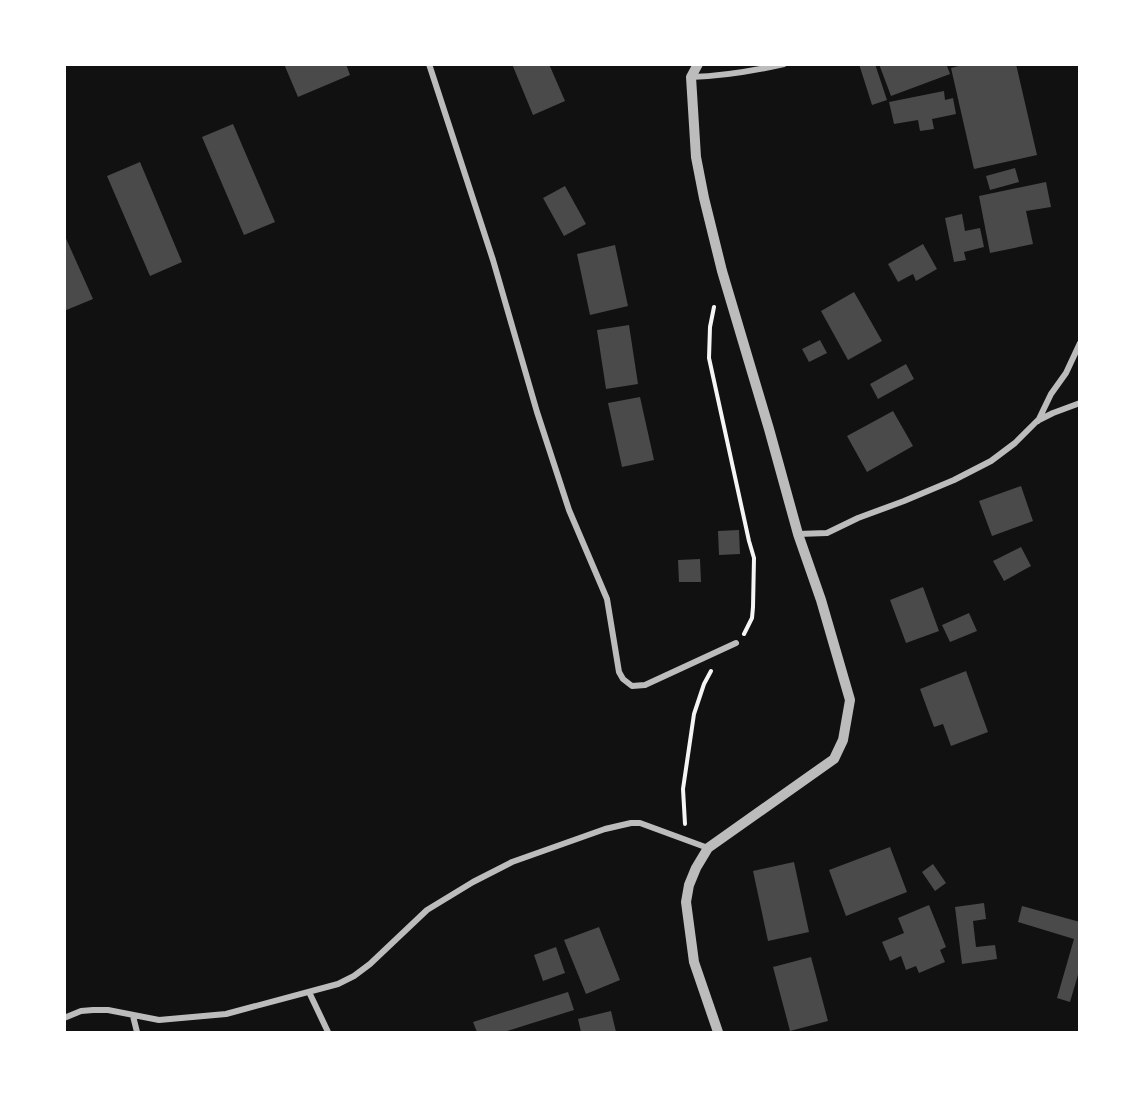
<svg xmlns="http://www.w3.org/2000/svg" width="1144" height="1097" font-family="'Public Sans',sans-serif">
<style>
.building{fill:#4a4a4a}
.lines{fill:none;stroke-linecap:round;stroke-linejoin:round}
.path{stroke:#f5f5f5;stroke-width:4}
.minor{stroke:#bcbcbc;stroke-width:6}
.tertiary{stroke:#bcbcbc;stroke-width:10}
</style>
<rect width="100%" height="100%" fill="#111"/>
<path class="building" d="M284 64H346L350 75 298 97Z
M512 64H549L565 101 533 115Z
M859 64H875L887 100 872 105Z
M879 64H951V65L947 66 950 74 891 96Z
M966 64H1016L1037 155 974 169 951 68Z
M944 91 945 100 953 98 956 114 932 119 934 129 920 131 918 120 894 124 889 102Z
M233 124 275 222 244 235 202 137Z
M140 162 182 262 150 276 107 176Z
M1015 168 1019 182 990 190 986 176Z
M1046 182 1051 207 1026 211 1033 244 990 253 979 196Z
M565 186 586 224 564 236 543 198Z
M962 214 965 231 980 228 984 247 964 252 966 260 954 262 945 218Z
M64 234 93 299 64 311Z
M923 244 937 269 916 281 913 274 898 282 888 264Z
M615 245 628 306 590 315 577 254Z
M854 292 882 341 848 360 821 311Z
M629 325 638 384 606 389 597 330Z
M820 340 827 353 809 362 802 349Z
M906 364 914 379 878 399 870 384Z
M640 397 654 460 622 467 608 403Z
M893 411 913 446 867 472 847 436Z
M1021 486 1033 521 992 536 979 501Z
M739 530 740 554 719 555 718 531Z
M1021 547 1031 566 1004 581 993 561Z
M700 559 701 582H679L678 560Z
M923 587 939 631 906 643 890 600Z
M969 613 977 631 950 642 942 625Z
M966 671 988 732 951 746 943 724 934 727 920 689Z
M890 847 907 892 846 916 829 870Z
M794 862 809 932 768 941 753 871Z
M933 864 946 883 935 891 922 872Z
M984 903 986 919 973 921 976 947 995 945 997 959 962 964 955 907Z
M929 905 946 947 940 950 945 962 919 973 916 966 906 970 901 956 890 961 882 942 904 933 898 918Z
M1022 906 1080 922V968L1070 1002 1057 998 1074 939 1018 922Z
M599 927 620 980 586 994 564 940Z
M556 947 565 973 543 981 534 955Z
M811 957 828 1021 790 1031 773 967Z
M568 992 574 1010 504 1032H477L473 1022Z
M611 1011 616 1032H581L578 1019Z"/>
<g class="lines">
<path class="path" d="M714 307 710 327 709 358 749 541 754 558 753 607 752 618 744 634
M685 824 683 789 694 714 704 684 711 671"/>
<path class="minor" d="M429 64 493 260 537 412 569 510 607 599 619 672 623 679 632 686 645 685 736 643
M691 77C723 76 753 71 784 64
M1038 421 1051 394 1066 373 1080 343
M798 534 827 533 858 518 904 501 954 480 991 461 1015 443 1037 421 1053 413 1080 403
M309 992 328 1032
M133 1016 137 1032
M64 1018 81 1011 93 1010H108L159 1020 226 1014 338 984 354 976 370 964 427 910 473 882 512 862 605 829 631 823H640L708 848"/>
<path class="tertiary" d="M698 64 691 77 696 157 704 198 722 271 769 429 798 534 821 600 850 700 843 740 834 759 708 848 696 868 689 885 686 902 694 962 718 1032"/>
</g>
<rect width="1144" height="1097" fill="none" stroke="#ffffff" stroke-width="132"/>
</svg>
